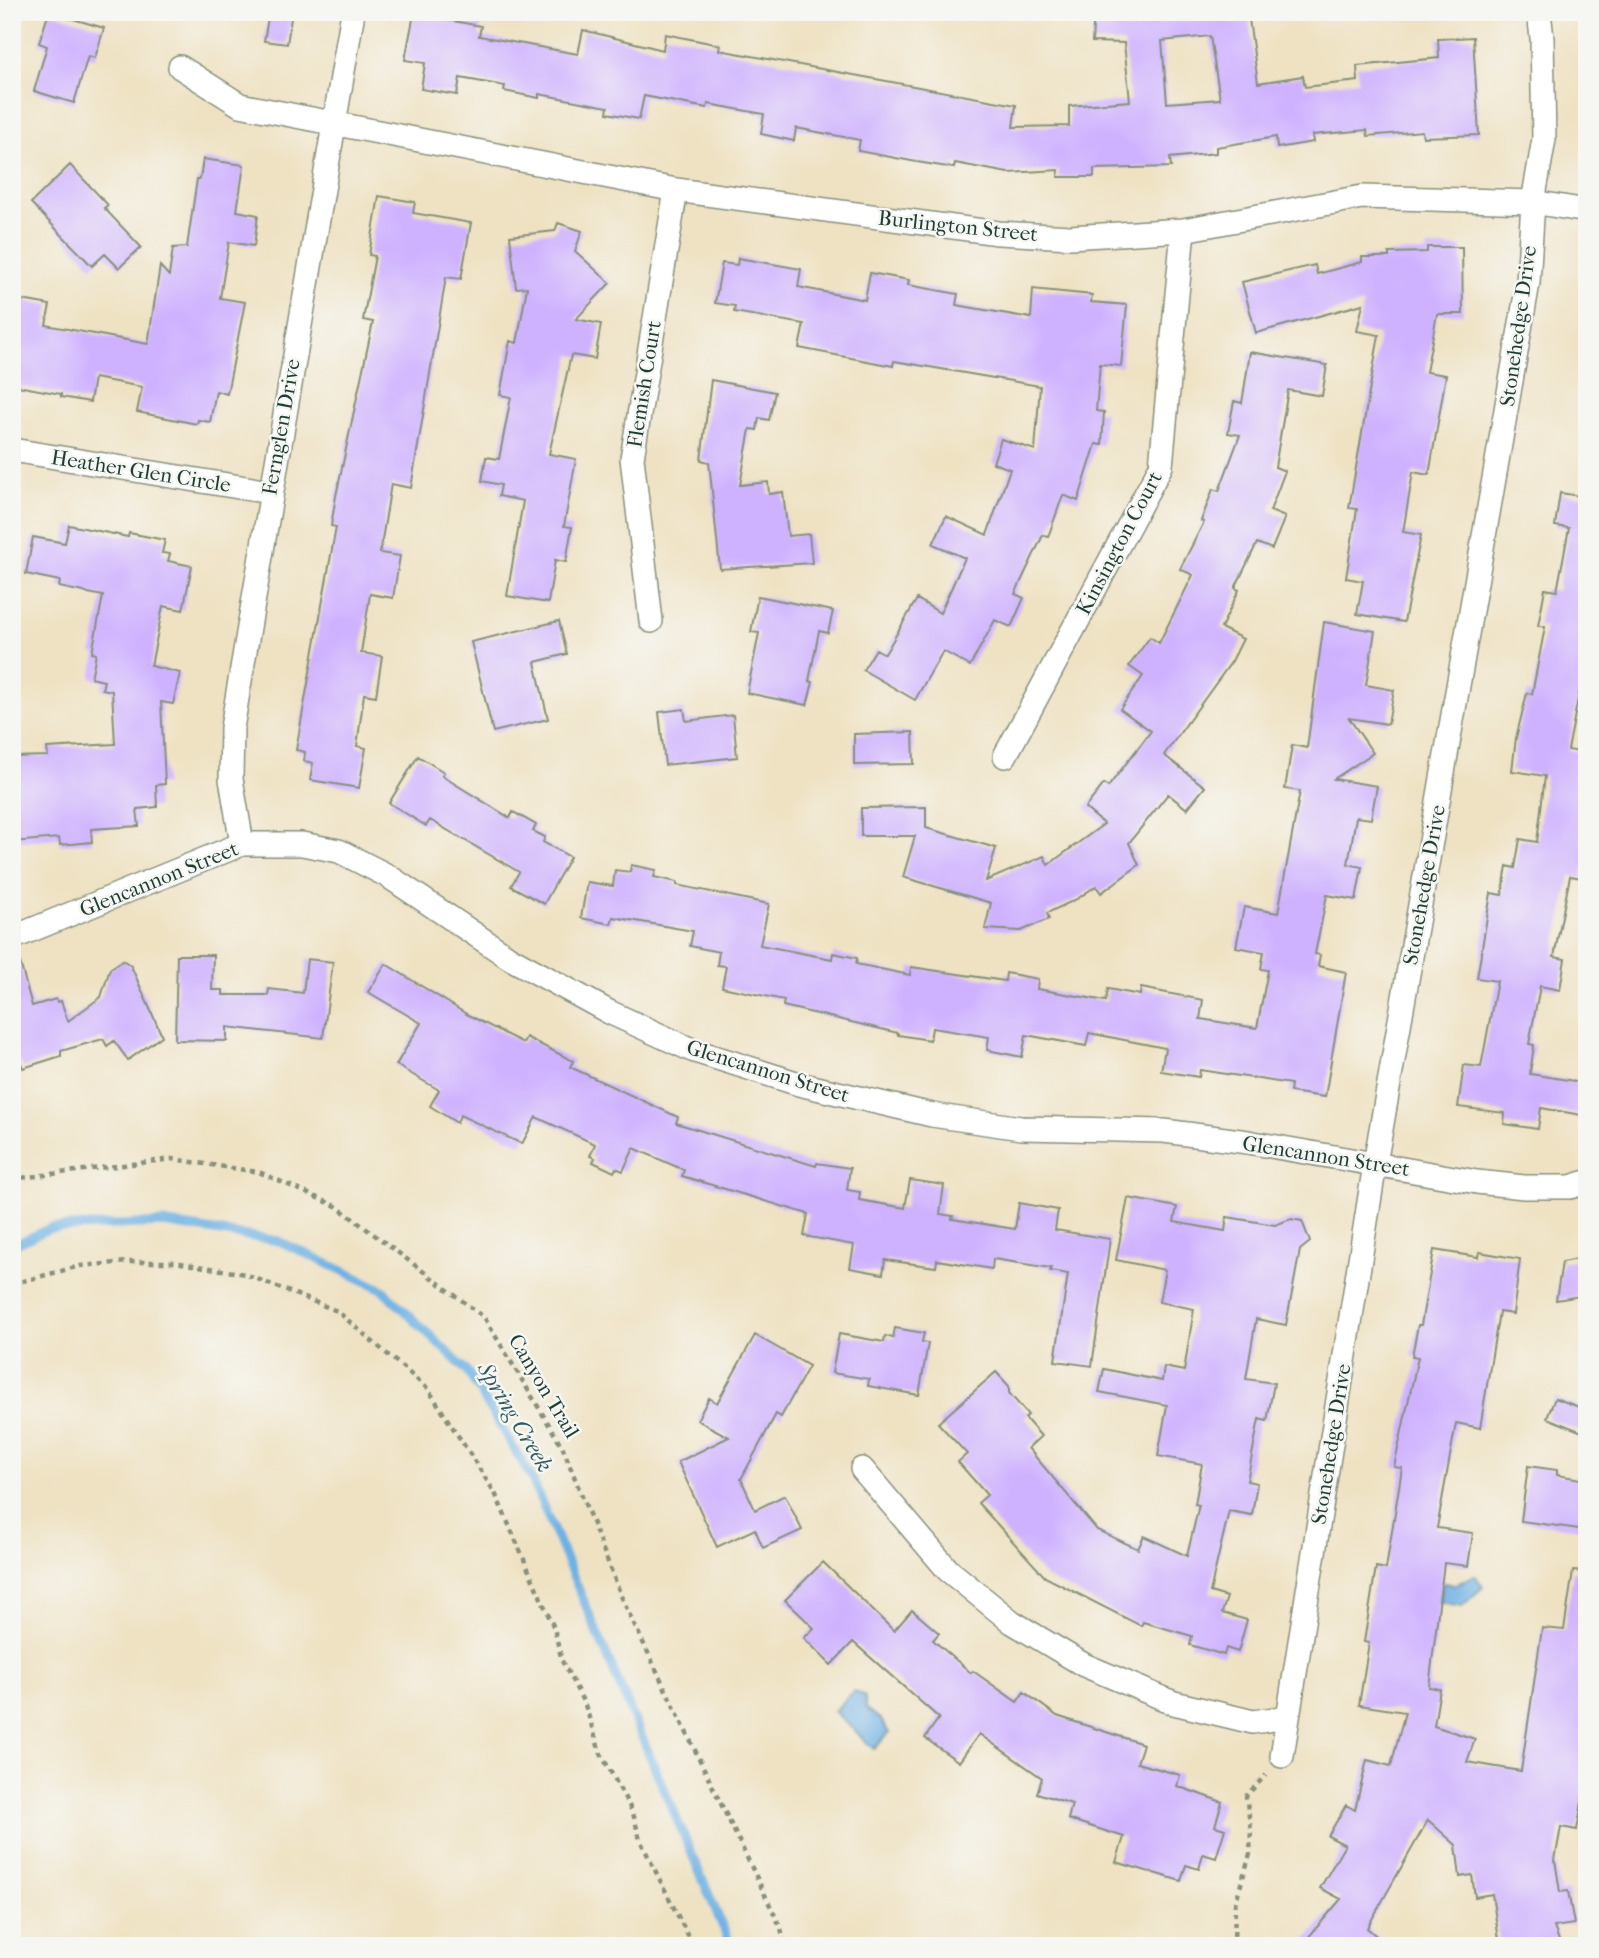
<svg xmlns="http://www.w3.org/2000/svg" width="1599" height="1958" font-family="'IM FELL French Canon',serif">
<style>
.water{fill:#6eb1e3;stroke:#46778c;stroke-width:2}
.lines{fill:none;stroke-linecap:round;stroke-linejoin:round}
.stream{stroke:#6eb1e3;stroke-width:9}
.building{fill:#cfb2ff;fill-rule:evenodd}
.street-casing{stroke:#87907c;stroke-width:26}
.path{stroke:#87907c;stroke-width:4.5;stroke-dasharray:5 5;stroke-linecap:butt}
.street{stroke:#fff;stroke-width:23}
.labels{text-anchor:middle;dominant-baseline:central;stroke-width:5;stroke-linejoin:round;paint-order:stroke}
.street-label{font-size:21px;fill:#1f3d34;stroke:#f6f6f2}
.water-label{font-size:23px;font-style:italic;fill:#335a60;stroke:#f6f6f2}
</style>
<rect width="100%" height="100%" fill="#f6f6f2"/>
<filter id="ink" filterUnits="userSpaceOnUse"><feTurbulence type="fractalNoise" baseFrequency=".0143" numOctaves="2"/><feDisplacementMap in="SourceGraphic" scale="14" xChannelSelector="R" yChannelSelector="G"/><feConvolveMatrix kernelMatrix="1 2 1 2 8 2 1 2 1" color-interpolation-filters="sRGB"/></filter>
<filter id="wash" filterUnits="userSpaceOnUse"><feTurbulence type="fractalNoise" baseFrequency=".00686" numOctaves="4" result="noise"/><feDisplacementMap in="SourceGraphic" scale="28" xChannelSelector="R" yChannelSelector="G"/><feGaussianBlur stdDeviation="1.57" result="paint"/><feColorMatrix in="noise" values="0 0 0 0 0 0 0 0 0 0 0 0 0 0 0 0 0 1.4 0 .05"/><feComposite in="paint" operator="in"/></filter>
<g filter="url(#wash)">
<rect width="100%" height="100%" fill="#efe2c3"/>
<path class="water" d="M1475 1575 1483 1587 1462 1606 1440 1602 1443 1583 1455 1585Z
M854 1691 865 1696 866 1708 881 1720 889 1733 874 1749 834 1711Z"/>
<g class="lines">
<path class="stream" d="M12 1246 50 1228 163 1223 279 1241 382 1289 467 1371 530 1475 731 1946"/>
</g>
<g id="blocks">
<path class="building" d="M49 12 104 28 95 58 88 56 74 103 34 91 47 46 39 43Z
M269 12H292L287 44 264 41Z
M1094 12H1248L1258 83 1303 76 1305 87 1358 81 1357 66 1439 58 1438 39 1473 37 1479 135 1423 137 1422 131 1368 136 1367 130 1312 135 1313 142 1277 148 1276 137 1216 147V153L1170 158 1171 167 1094 169V177H1058L1059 170 1008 173 955 163 954 168 917 162 858 151 860 140 796 128 794 141 761 134 764 114 708 104 707 108 644 96 639 119 607 113 608 107 539 94V98L504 91 505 86 460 78 457 95 421 89 425 63 405 60 414 14 481 26 479 36 578 54 583 30 663 50 665 34 720 45 719 50 1016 105 1013 127 1069 126V106L1130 101 1124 43 1092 42ZM1210 36 1220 99 1167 103 1162 41Z
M203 159 244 165 237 211 258 215 254 246 229 242 220 298 245 302 227 394 216 391 210 422 198 420 197 424 137 412 142 387 94 378 90 402 61 397V394L12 385V324L16 299 50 305 46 325 148 344 160 266 169 276 173 248 187 247 197 179H200Z
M70 165 108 205 104 208 141 247 119 268 105 254 92 266 31 203Z
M379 196 415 202 413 213 471 223 461 279 446 277 411 488 391 484 380 553 400 556 393 598 370 594 361 653 382 656 376 696 364 694 357 746 366 748 359 788 310 780 313 763 304 761 305 752 296 750 336 527 331 526 336 496 373 322 363 320 375 256 369 255Z
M558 223 582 231 575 251 610 283 576 319 601 324 595 359 571 355 549 454 576 459 564 526 572 527 566 562 555 560 548 603 507 596 523 501 499 496 501 485 482 481 486 457 499 459 511 397 500 395 510 341 517 343 527 287 516 288 510 236 555 231Z
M1427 247H1462L1463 314H1437L1426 372 1446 375 1429 475 1413 472 1403 532 1421 535 1404 622 1357 614 1363 581 1346 578 1357 509 1349 508 1379 335 1357 331 1363 304 1256 333 1242 282 1315 265 1317 274 1362 262V257H1389V253L1427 252Z
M738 258 801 269 798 287 865 300 870 273 909 280 908 285 958 294 956 305 1031 318 1033 289 1092 295 1091 302 1127 305 1121 366 1100 364 1096 411 1104 412 1102 445 1096 444 1078 501 1063 495 1048 537 1043 535 1015 594 1024 598 1011 627 995 620 970 666 943 651 915 700 863 670 876 649 885 654 917 599 940 613 965 558 933 544 946 516 987 535 1010 469 993 463 1001 439 1035 450 1040 386 894 361 893 366 799 348 804 324 734 312 735 306 715 303 722 263 737 265Z
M1250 352 1327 365 1322 396 1288 390 1275 467 1285 471 1270 511 1285 517 1272 549 1257 543 1235 588 1239 590 1221 628 1243 639 1232 661 1164 755 1205 787 1187 809 1168 794 1129 843 1139 865 1101 893 1096 886 1077 899 1047 913 1049 919 1021 931 985 929 991 903 903 877 915 836H861V808L926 807V828L996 848 986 881 1044 856 1048 865 1104 824 1085 808 1104 784 1108 787 1151 731 1120 709 1143 676 1129 666 1150 637 1159 643 1193 575 1180 569 1204 522 1201 521 1213 489 1219 491 1240 435 1228 433 1234 401 1242 403Z
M711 380 775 392 769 420 759 418 757 430 750 429 740 485 768 482 769 494 783 492 788 536 809 534 812 563 720 569 709 462 701 460Z
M1560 493 1587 497V684L1581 683 1568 750 1587 753V851L1582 878 1570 876 1554 957 1565 959 1560 990 1540 986 1529 1044 1534 1045 1530 1074 1587 1083V1116L1541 1108 1538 1129 1504 1124 1505 1113 1458 1107 1464 1065 1481 1067 1497 981 1477 978 1491 893 1502 895 1507 866 1515 868 1520 839 1537 842 1545 776 1512 771 1516 738 1527 693 1532 694 1545 627 1538 626 1545 589 1557 591 1569 528 1555 526Z
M69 525 128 537 129 533 165 540 162 553 170 554 168 561 192 566 183 610 163 606 151 666 180 673 173 704 161 702 165 784 156 785 157 807 137 809 139 826 91 829 92 842 60 845 59 838 12 842V757L48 756 47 748 115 744 112 691 102 689 104 681 91 678 96 654 92 653 103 596 59 587 60 581 26 574 33 537 65 543Z
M758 596 833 611 828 633 819 631 809 681 813 682 807 705 747 693 759 633 751 632Z
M559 621 567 654 535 662 548 719 493 732 471 642Z
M1324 622 1375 631 1366 685 1394 690 1388 724 1349 718 1373 753 1334 779 1377 786 1371 819 1356 817 1348 864 1362 867 1356 900 1327 895 1315 954 1320 955 1318 966 1346 972 1325 1097 1290 1092 1291 1084 1200 1070 1199 1077 1161 1071 1165 1048 1089 1033 1086 1046 1026 1035 1022 1057 987 1050 989 1037 932 1028 930 1040 898 1035V1033L783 1006 784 1000 722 987 726 966 717 965 719 952 690 946 693 931 613 917 611 924 581 918 587 882 613 886 615 870 630 872 631 865 656 870 654 877 677 882V885L769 904 760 945 832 959 833 953 857 958 856 964 910 975 911 967 1005 981 1006 973 1038 979 1037 989 1106 1001 1108 989 1140 995 1141 988 1203 1000 1200 1019 1257 1028 1268 970 1261 969 1264 952 1236 947 1244 907 1278 913 1300 791 1285 789 1292 745 1307 748Z
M684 709 686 721 733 715 737 757 665 765 659 712Z
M913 732 914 764 854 765V734Z
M418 756 444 772 442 776 510 818 513 812 536 825 533 831 545 837 543 842 570 857 544 904 511 886 519 872 430 820 426 826 389 803Z
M177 955H213L212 990H223V995H268L269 989 303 993 307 959 333 962 323 1038 227 1027V1041L175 1040Z
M123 960 131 966 162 1036 128 1060 114 1041 107 1046 103 1039 61 1051V1056L23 1068 20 1061 12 1064V963L20 962 32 1006 56 999 57 1002 61 1001 68 1021 101 997 110 969Z
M386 964 468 1015 523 1043 526 1037 573 1061 570 1067 678 1117 676 1123 816 1166 817 1163 850 1168 847 1190 860 1192 859 1200 905 1208 910 1180 944 1185 940 1214 953 1216 952 1219 1015 1229 1019 1203 1058 1210 1055 1230 1110 1239 1092 1366 1055 1361 1068 1274 1050 1271 1051 1268 993 1259 992 1269 937 1260 936 1267 885 1260 883 1274 850 1268 854 1245 804 1236 808 1214 682 1176 684 1170 634 1148 623 1171 616 1168 614 1172 593 1162 595 1158 590 1156 595 1144 536 1117 522 1144 460 1115 457 1123 430 1106 439 1090 396 1065 421 1023 368 992Z
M1128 1198 1177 1207 1174 1222 1225 1231 1227 1217 1275 1225 1291 1219 1302 1221 1310 1242 1300 1250 1286 1325 1256 1319 1246 1379 1274 1383 1267 1421 1259 1419 1247 1481 1257 1483 1252 1515 1229 1511 1210 1592 1227 1597 1222 1613 1247 1620 1238 1652 1226 1648 1224 1655 1190 1645 1192 1636 1143 1622 1141 1626 1045 1577 978 1503 987 1495 958 1462 967 1454 938 1423 996 1372 1009 1386V1393L1028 1415 1025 1418 1041 1436 1028 1448 1097 1530 1138 1549 1144 1536 1187 1556 1199 1505 1195 1504 1202 1464 1158 1456 1167 1405 1099 1392 1104 1369 1162 1381 1164 1367 1184 1371 1194 1309 1159 1302 1165 1270 1116 1260Z
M1434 1250 1478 1257 1479 1252 1520 1259 1513 1314 1499 1312 1480 1428 1456 1423 1437 1528 1473 1533 1468 1566 1444 1563 1429 1687 1440 1689 1434 1726 1475 1739 1467 1762 1521 1771 1542 1628 1564 1630 1573 1571 1587 1572V1774L1577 1830 1561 1827 1555 1860 1560 1892 1568 1891 1574 1924 1554 1927 1561 1946H1500L1492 1894 1475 1897 1472 1875 1460 1877 1456 1845 1428 1820 1367 1928 1388 1946H1301L1341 1899 1320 1888 1345 1845 1328 1836 1346 1805 1355 1810 1367 1760 1391 1766 1405 1712 1359 1705 1369 1643 1364 1642 1376 1567 1386 1569 1402 1468 1394 1467 1418 1357 1412 1356 1418 1325H1421Z
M1587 1257V1295L1556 1300 1562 1262Z
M895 1328 924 1333 922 1342 928 1343 919 1395 868 1386 869 1379 832 1373 839 1334 884 1342 885 1336 893 1338Z
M755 1335 809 1366 781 1417 776 1414 741 1479 755 1510 785 1495 802 1530 763 1548 755 1529 717 1547 678 1462 729 1437 697 1420 709 1398 717 1403Z
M1555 1398 1587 1410V1434L1547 1418Z
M1528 1466 1557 1470V1475L1587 1480V1530L1521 1521Z
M823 1562 894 1631 912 1610 939 1633 933 1640 971 1673 973 1671 1017 1702 1024 1692 1057 1716 1143 1744 1137 1763 1180 1775 1177 1786 1222 1802 1215 1826 1225 1829 1216 1858 1203 1854 1199 1869 1186 1865 1181 1881 1116 1862 1124 1837 1068 1819 1072 1804 1037 1793 1042 1778 979 1734 959 1762 925 1738 939 1718 853 1642 831 1665 804 1638 814 1628 785 1600Z"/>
</g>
</g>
<g filter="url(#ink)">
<use href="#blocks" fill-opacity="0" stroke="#87907c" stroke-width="2"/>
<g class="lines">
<g class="street-casing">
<path id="street" d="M180 67 240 105 676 190 998 233 1070 237 1183 230 1362 197 1533 202 1587 211
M12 450 270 492
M651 621 632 458 676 190
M1005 756 1161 466 1183 230
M242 844 231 779 232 728 353 12
M12 938 242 844H302L339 851 388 876 510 958 609 1012 692 1050 799 1084 932 1115 1021 1128 1164 1131 1248 1142 1477 1182 1524 1187H1570L1587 1182
M862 1469 948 1570 1012 1622 1084 1665 1174 1703 1253 1722 1288 1717
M1282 1756 1375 1164 1528 283 1533 202 1544 139 1542 38 1539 12"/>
</g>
<path class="path" d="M12 1179 172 1159 259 1172 336 1206 484 1317 563 1448 624 1603 781 1928 785 1946
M12 1284 80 1266 128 1262H175L245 1274 337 1311 428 1389 495 1493 554 1628 562 1661 585 1705 600 1752 633 1813 640 1840 693 1946
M1234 1946 1235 1904 1250 1854 1251 1830 1246 1796 1266 1775"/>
<use href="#street" class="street"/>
</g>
</g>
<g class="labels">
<g class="street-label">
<text transform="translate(958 226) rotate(6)">Burlington Street</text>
<text transform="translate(1518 326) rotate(-82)">Stonehedge Drive</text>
<text transform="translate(644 384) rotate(-81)">Flemish Court</text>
<text transform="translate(281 427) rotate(-80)">Fernglen Drive</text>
<text transform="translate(141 471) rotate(9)">Heather Glen Circle</text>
<text transform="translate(1119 543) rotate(-62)">Kinsington Court</text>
<text transform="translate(159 879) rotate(-22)">Glencannon Street</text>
<text transform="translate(1424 885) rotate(-80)">Stonehedge Drive</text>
<text transform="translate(768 1071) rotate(17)">Glencannon Street</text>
<text transform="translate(1326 1156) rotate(9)">Glencannon Street</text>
<text transform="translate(544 1386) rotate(59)">Canyon Trail</text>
<text transform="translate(1331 1444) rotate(-81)">Stonehedge Drive</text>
</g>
<g class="water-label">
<text transform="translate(515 1417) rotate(59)">Spring Creek</text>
</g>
</g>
<rect width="1599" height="1958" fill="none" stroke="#f6f6f2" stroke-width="42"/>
</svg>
